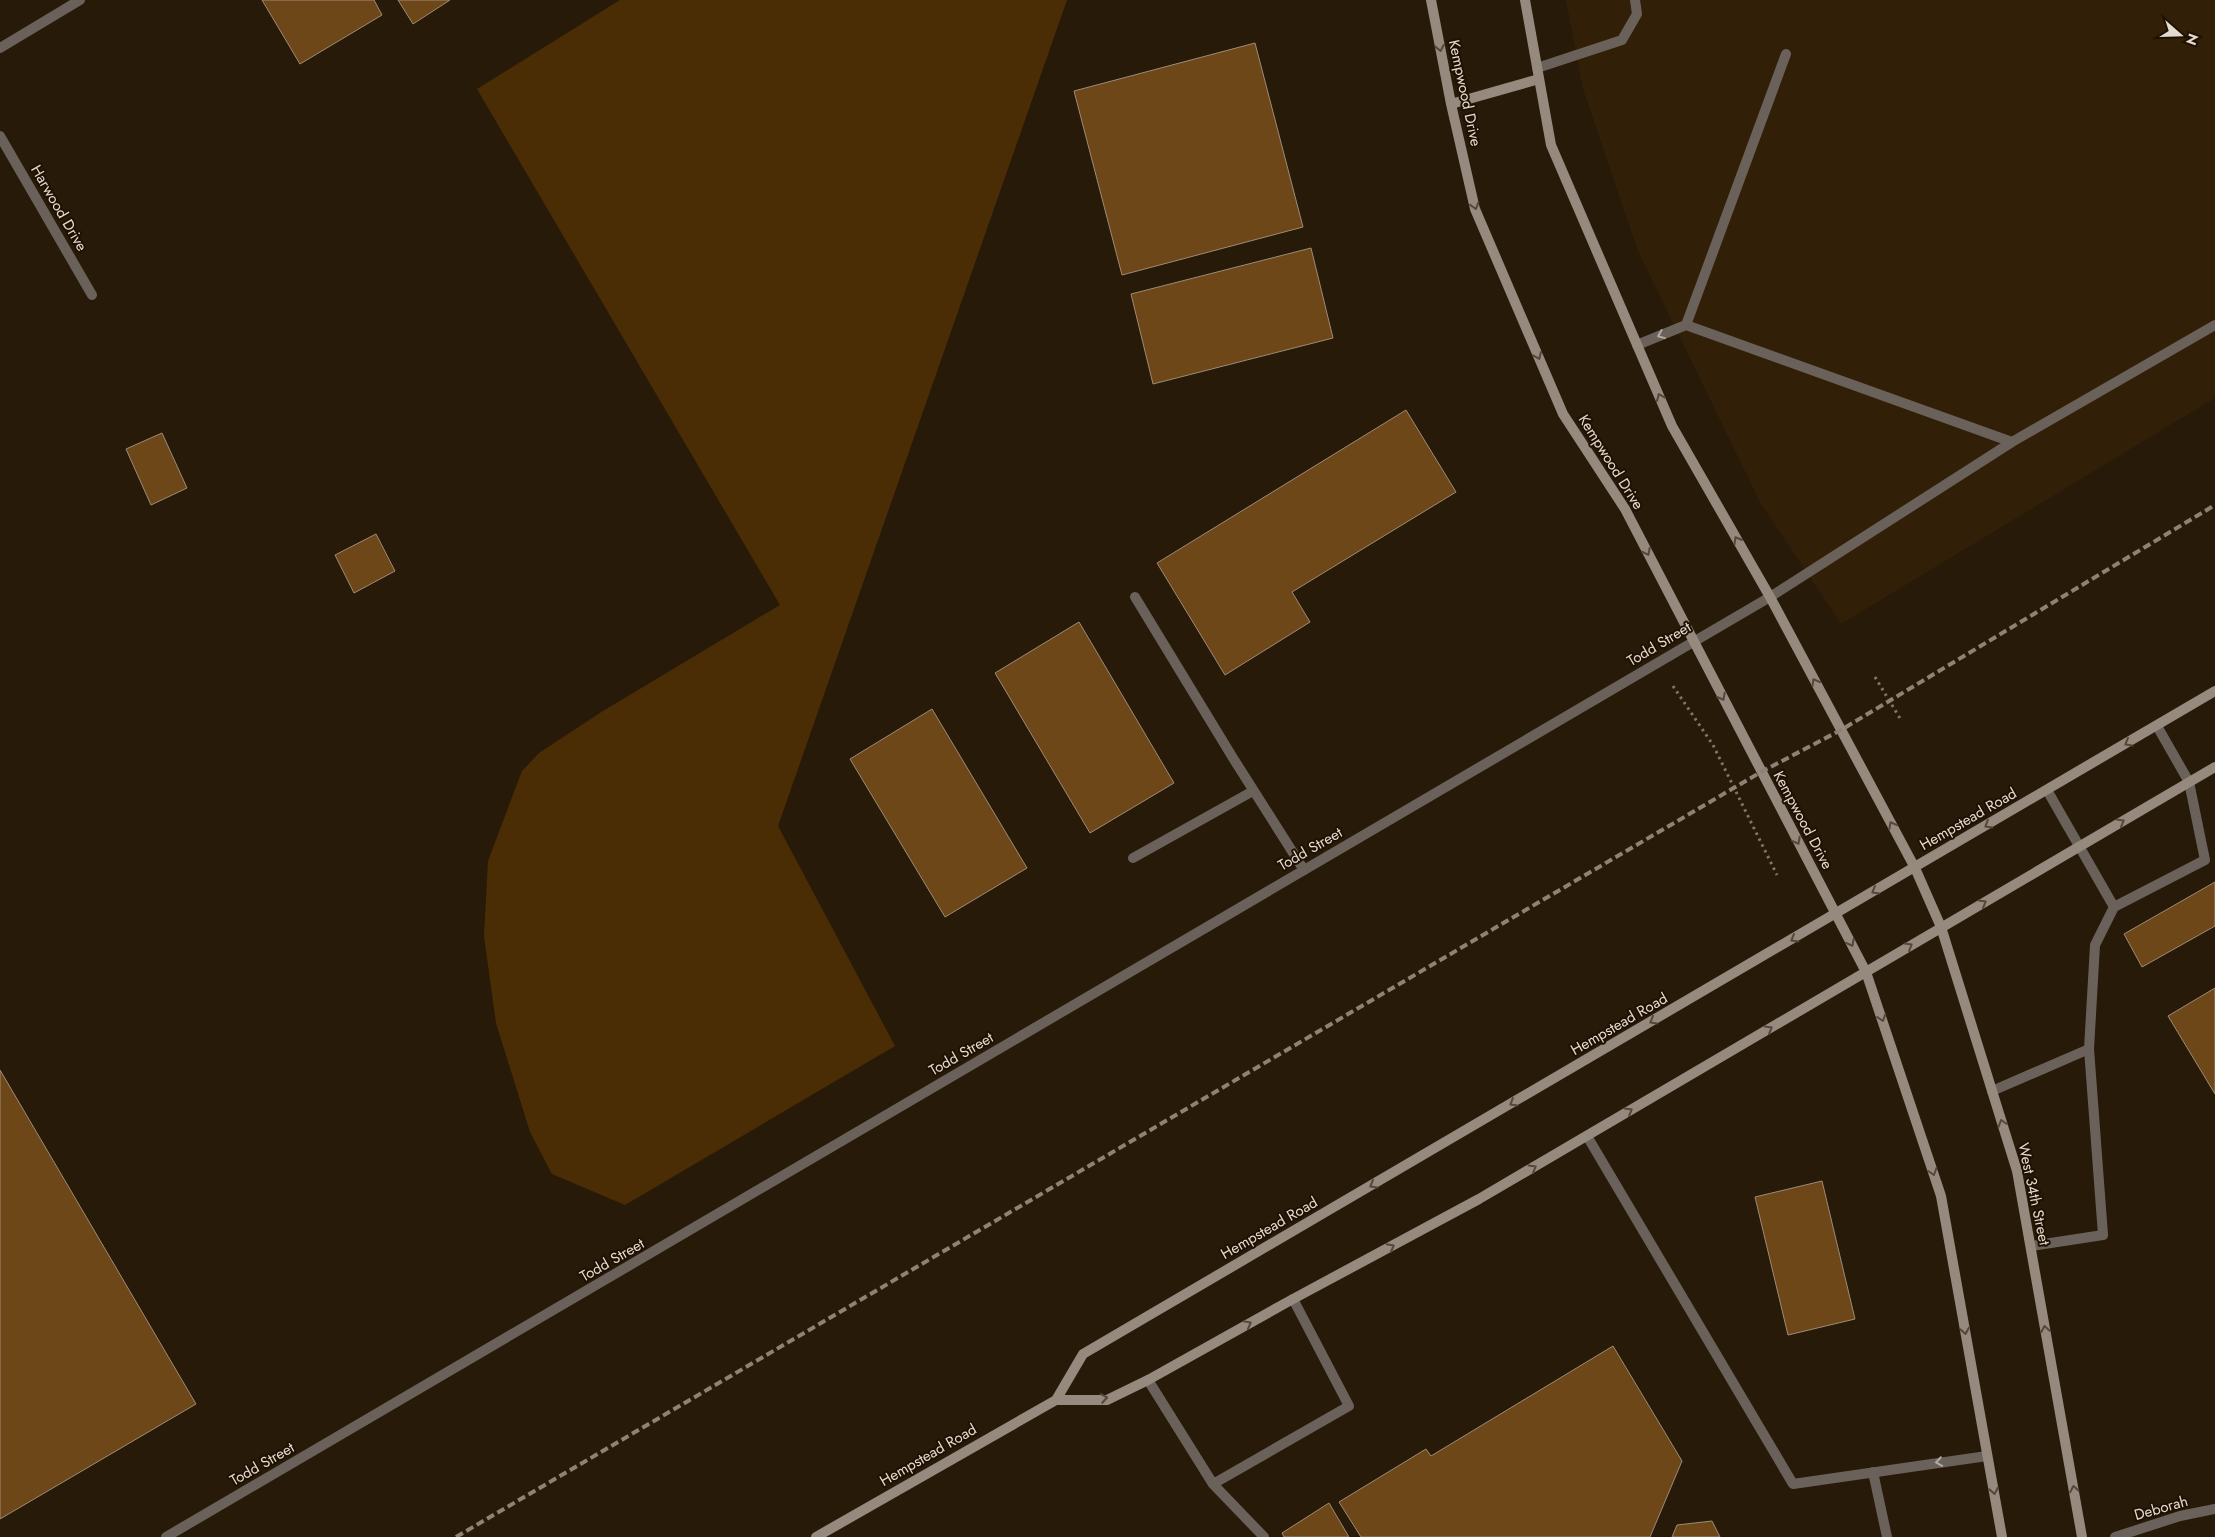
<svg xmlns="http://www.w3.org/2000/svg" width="2215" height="1537" font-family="Jost,sans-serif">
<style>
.built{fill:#321f08}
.green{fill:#4b2d05}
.building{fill:#6d4718;stroke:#9e8b78}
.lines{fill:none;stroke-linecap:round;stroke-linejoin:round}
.path{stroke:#817567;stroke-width:3;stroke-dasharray:2.5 4;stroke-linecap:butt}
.service{stroke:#6a625a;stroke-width:10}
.minor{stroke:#6a625a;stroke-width:10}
.tertiary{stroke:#6a625a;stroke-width:10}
.secondary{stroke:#96897d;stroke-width:10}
.rail{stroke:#8e8275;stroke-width:4;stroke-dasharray:8 4;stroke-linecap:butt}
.oneway{stroke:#554739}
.oneway2{stroke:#b3aaa1}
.labels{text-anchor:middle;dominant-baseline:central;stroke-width:4;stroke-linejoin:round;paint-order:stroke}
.street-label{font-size:15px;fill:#e4dad0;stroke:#1f1102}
</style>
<rect width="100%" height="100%" fill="#281a09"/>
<path class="built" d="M1566 0H2215V398L1841 624 1761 504 1638 251 1583 89Z"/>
<path class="green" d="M620 0H1067L778 826 895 1046 625 1205 552 1174 530 1132 496 1023 484 936 488 861 522 771 539 753 603 711 780 605 477 89Z"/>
<path class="building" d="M262 0H374L382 15 300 64Z
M398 0H450L413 24Z
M1255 43 1303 227 1122 275 1074 91Z
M1311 248 1333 338 1153 384 1131 294Z
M1406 410 1456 492 1292 592 1310 622 1225 675 1157 563Z
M162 433 187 488 151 505 126 449Z
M376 534 395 571 354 593 335 555Z
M1079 622 1174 783 1090 833 995 673Z
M932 709 1027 868 945 917 850 759Z
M2215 882V926L2142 967 2124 934Z
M2215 988V1094L2168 1016Z
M0 1070 196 1404 0 1519Z
M1822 1181 1855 1319 1788 1335 1755 1197Z
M1613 1346 1682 1461 1650 1537H1361L1339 1502 1426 1449 1431 1456Z
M1329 1503 1349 1537H1284L1282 1533Z
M1712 1521 1720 1537H1672L1677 1525Z"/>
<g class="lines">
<path class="path" d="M1875 677 1901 720
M1673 686 1713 745 1777 875"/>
<path class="service" d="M1537 68 1622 40 1637 14 1635 0
M1686 325 1786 54
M1637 345 1686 325 2012 442
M1135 597 1233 758 1304 870
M1770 597 2012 442 2215 325
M2047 790 2114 907 2205 860 2189 782 2157 726
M1133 858 1253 791
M1992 1091 2089 1049 2095 945 2114 907
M1587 1136 1793 1484 1987 1456
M2031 1246 2103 1235 2089 1049
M1148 1380 1213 1484 1349 1406 1293 1299
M1873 1472 1887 1537
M1213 1484 1264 1537"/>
<path class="minor" d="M0 48 80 0
M0 136 92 295
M2115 1537 2180 1516 2215 1509"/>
<path class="tertiary" d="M166 1537 1770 597"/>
<path class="secondary" d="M1431 0 1451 104 1475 209 1563 414 1625 509 1866 972 1941 1196 2002 1537
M1525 0 1551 145 1672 426 1770 597 1915 868 1941 927 2017 1171 2082 1537
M1451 104 1539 79
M1056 1400H1107L1148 1380 1293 1299 1479 1199 2215 767
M816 1537 1056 1400 1083 1354 2215 691"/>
<path class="rail" d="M456 1537 1761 772 1841 730 2215 505"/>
</g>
<defs><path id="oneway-chevron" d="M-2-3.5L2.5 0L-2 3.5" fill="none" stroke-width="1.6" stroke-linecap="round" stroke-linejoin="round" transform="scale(1.25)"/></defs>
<g class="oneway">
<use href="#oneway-chevron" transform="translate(1440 48) rotate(79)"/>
<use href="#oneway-chevron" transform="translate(1475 206) rotate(73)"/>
<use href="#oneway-chevron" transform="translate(1538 356) rotate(67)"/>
<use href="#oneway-chevron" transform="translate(1660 397) rotate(-113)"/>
<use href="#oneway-chevron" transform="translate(1737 540) rotate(-120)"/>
<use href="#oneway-chevron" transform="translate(1647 552) rotate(63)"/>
<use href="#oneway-chevron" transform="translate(1815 682) rotate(-118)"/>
<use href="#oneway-chevron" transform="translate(1722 697) rotate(62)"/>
<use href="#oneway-chevron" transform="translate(2128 743) rotate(150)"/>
<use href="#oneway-chevron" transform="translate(2121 822) rotate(-30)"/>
<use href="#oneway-chevron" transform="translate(1892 825) rotate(-118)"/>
<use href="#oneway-chevron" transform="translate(1988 825) rotate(149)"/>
<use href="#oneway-chevron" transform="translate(1797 841) rotate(62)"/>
<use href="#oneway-chevron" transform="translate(1875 891) rotate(150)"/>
<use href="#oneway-chevron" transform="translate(1983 903) rotate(-30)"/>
<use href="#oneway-chevron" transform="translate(1794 939) rotate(150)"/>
<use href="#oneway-chevron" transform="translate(1851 943) rotate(62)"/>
<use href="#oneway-chevron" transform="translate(1909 946) rotate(-31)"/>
<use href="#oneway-chevron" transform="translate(1882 1018) rotate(72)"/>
<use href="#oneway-chevron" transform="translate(1653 1021) rotate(150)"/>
<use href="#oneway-chevron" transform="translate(1769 1029) rotate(-30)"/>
<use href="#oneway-chevron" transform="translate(1513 1103) rotate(150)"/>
<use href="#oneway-chevron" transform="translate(1629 1111) rotate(-30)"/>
<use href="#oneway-chevron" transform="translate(2002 1123) rotate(-108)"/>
<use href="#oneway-chevron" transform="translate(1533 1168) rotate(-30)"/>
<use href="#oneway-chevron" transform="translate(1933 1172) rotate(72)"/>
<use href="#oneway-chevron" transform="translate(1373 1185) rotate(150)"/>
<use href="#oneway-chevron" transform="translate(1391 1247) rotate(-28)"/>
<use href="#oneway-chevron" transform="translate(1248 1324) rotate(-29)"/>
<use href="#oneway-chevron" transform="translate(2045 1329) rotate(-100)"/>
<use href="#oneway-chevron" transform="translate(1965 1331) rotate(80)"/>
<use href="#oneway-chevron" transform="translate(1104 1398) rotate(-10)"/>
<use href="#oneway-chevron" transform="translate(2074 1489) rotate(-100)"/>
<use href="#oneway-chevron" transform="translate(1994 1491) rotate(80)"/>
</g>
<g class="oneway2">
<use href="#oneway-chevron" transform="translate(1661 335) rotate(158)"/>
<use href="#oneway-chevron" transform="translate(1939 1462) rotate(172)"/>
</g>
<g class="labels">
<g class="street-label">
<text transform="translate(1465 93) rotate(78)">Kempwood Drive</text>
<text transform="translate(59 208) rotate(60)">Harwood Drive</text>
<text transform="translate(1611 462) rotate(58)">Kempwood Drive</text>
<text transform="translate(1659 644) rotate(-31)">Todd Street</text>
<text transform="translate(1968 819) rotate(-30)">Hempstead Road</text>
<text transform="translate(1803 820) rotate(62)">Kempwood Drive</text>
<text transform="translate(1310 849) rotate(-30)">Todd Street</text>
<text transform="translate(1619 1024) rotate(-30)">Hempstead Road</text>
<text transform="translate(961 1054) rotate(-30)">Todd Street</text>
<text transform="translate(2034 1194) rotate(78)">West 34th Street</text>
<text transform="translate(1269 1228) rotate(-30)">Hempstead Road</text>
<text transform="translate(612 1260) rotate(-30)">Todd Street</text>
<text transform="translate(928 1455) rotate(-30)">Hempstead Road</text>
<text transform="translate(262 1464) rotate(-30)">Todd Street</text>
<text transform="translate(2161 1508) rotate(-16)">Deborah</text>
</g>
</g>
<g transform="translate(2180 35) rotate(110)" stroke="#1f1102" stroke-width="4" paint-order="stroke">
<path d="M0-4L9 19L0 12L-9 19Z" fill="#e4dad0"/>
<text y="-8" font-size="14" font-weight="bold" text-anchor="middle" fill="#e4dad0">N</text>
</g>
</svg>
